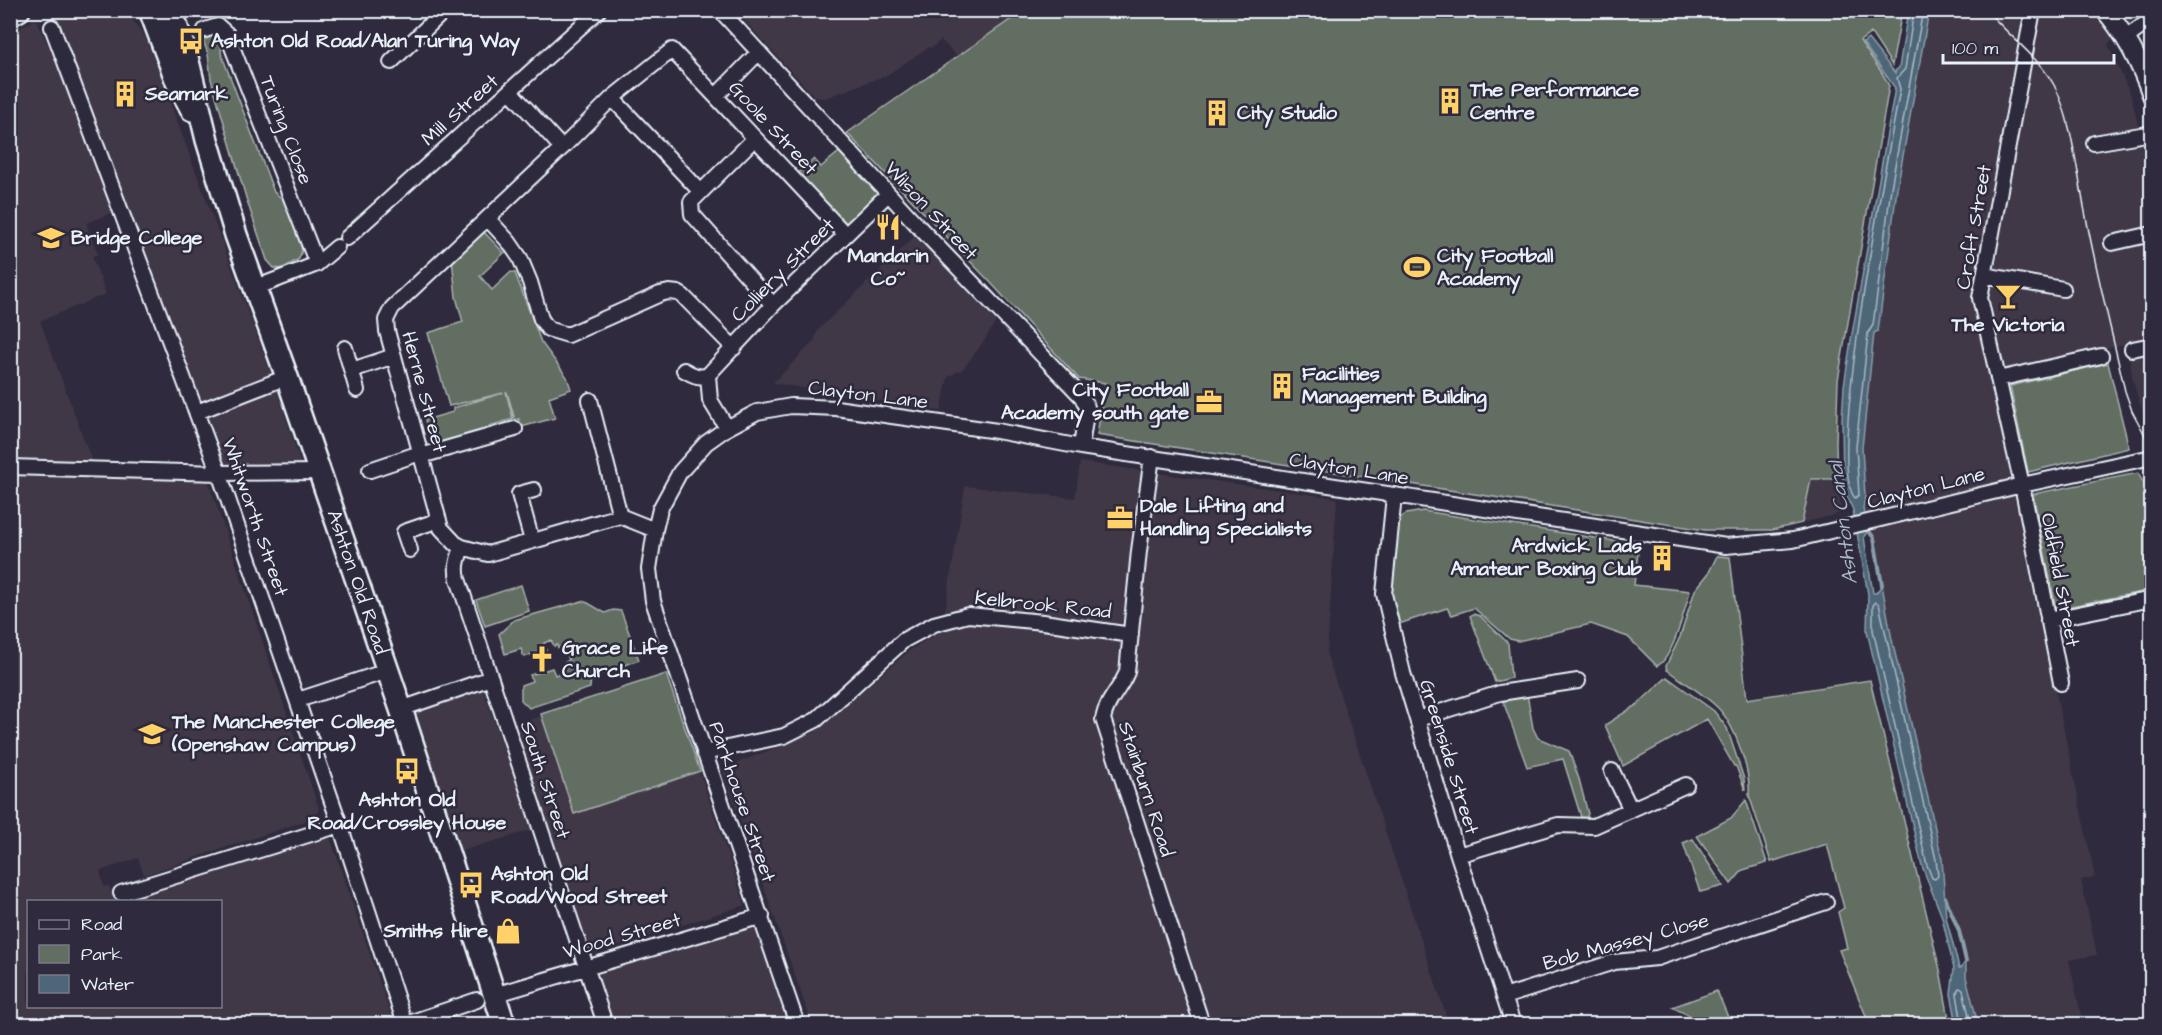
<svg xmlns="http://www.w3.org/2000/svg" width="2162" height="1035" font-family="'Architects Daughter',sans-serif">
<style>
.built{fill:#413747}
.green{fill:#636e62;stroke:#a6b0ad;stroke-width:1.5}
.water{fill:#4d6678;stroke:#8b9eab;stroke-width:1.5}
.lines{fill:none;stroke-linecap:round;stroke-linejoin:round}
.shore{stroke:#aab9c5;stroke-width:1.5}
.stream{stroke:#8b9eab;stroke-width:4}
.minor-casing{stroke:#e8f1f8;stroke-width:18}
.major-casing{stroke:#e8f1f8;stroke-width:22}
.highway-casing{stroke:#e8f1f8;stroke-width:26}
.minor{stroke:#2f2a3d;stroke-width:14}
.major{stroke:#2f2a3d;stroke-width:18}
.highway{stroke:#2f2a3d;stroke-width:21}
.tram{stroke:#e8f1f8;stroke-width:1.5}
.labels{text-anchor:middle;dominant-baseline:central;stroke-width:5;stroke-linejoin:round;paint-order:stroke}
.poi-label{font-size:20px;font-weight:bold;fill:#e8f1f8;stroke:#2f2a3d;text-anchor:start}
.street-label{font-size:20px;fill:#e8f1f8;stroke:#2f2a3d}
.water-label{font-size:21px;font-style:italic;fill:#aab9c5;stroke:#2f2a3d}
</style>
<rect width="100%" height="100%" fill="#2f2a3d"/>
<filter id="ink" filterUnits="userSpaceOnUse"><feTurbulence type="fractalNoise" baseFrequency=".0167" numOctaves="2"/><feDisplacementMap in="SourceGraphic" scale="12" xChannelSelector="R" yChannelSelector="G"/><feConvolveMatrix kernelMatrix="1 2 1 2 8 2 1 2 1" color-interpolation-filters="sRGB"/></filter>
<g filter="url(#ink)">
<path class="built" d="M63 11H126L146 38 272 376 301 464 226 465 55 15Z
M738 11H1023L957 56 941 40 932 48 929 47 887 75 825 98 815 97 741 17Z
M1929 11H2144L2108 44 2132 98 2151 186V428L2142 411 2133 381 2127 344 1988 372 2014 480 2043 632 2095 877 2081 880 2097 955 2069 960 2083 1024H1978L1966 977 1968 966 1959 931 1945 897 1942 859 1892 640 1874 538 1868 530 1863 509 1865 496 1862 448 1874 333 1878 330 1897 189Z
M36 19 64 80 114 212 86 223 98 254 92 256 106 294 40 321 92 461 11 459V32Z
M916 235 996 321 984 341 963 369 948 377 941 411 773 383 814 341 818 330Z
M1080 462 1337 498 1327 655 1449 1024H812L722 769 813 733 909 651 942 630 965 486 1075 498Z
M11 476 208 480 319 809 314 818 144 875 138 858 100 871 104 887 109 886 115 901 28 902V1006H220V902L127 901 329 834 394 1024H11Z
M1811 478 1837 479 1842 513 1802 523Z
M666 674 745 905 593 954 591 952 530 770 517 724Z
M483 689 532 830 461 851 415 710Z
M758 919 793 1024H611L593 969Z"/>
<path class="green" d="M1023 11H1902L1892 65 1871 33 1860 41 1882 73 1889 86 1838 380 1836 443 1837 479H1811L1802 523 1772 530H1705L1097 435 1105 383 1079 379 991 283 847 133Z
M214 36 218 37 222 42 221 53 274 192 284 200 301 245 302 250 299 259 282 269 274 268 267 260 247 201 211 79 208 54 203 40Z
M839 152 878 194 846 225 798 173 814 159 821 167Z
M483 231 504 253 480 276 492 290 511 272 515 273 541 342 567 377 571 389 549 397 555 418 521 427 519 419 515 420 507 392H506L513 419 489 426V429L432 445 425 420 453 412V408L503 393 449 406 428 333 463 322 456 297 452 259Z
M2108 363 2129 448 2028 472 2010 386Z
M2138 473 2151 497V590L2056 609 2033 494Z
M1423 511 1639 545 1634 585 1690 591C1685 608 1673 659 1657 666L1628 637 1591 624 1518 641 1510 639 1474 608 1452 615 1447 608 1396 625C1388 588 1394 556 1399 519L1406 514Z
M1717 556 1730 557 1747 699 1870 680 1940 970 1950 1024H1862L1866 1016 1839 950 1847 948 1838 912 1844 908 1827 844 1771 862 1749 795C1751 772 1735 726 1719 709 1706 695 1682 681 1667 670L1666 666 1680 637 1695 590 1708 574Z
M521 585 529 611 485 626 476 600Z
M582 601 588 603 605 613 613 610 621 611 639 660 591 677 590 688 529 708 521 700V685L532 681 530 675 552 668 555 675 563 672 561 667H565L564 663 569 660 564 646 558 648 557 645 554 646 551 640 544 643 546 650 524 657 521 649 505 654 499 634 514 620Z
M1473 614 1480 616 1508 643 1511 678 1495 682 1470 616Z
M666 674 700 771 574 814 541 714Z
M1667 677 1714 711 1727 728 1744 779 1745 790 1736 766H1734L1707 719 1623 766 1605 725 1638 704Z
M1527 694 1533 728 1538 738 1569 751 1579 779 1588 814 1586 818 1581 817 1563 759 1527 767 1503 701Z
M1746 800 1767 863 1743 870 1731 884 1697 836 1731 818Z
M1693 839 1723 886 1700 892 1683 843Z
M1717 991 1731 1024H1707L1672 1007Z"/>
<path class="water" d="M1908 11H1929L1897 189 1878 331 1874 333 1862 448 1865 496 1863 509 1868 530 1864 537 1873 593H1876L1882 585 1892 640 1942 859 1946 917 1959 968H1961L1966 961V977L1978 1024H1957L1951 994 1954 969 1942 917 1922 866 1867 631 1868 594 1853 510 1845 492 1843 483 1842 420 1844 386 1852 334 1895 88 1863 43 1868 39 1895 73 1896 70 1899 68Z"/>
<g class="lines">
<path class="shore" d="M1914 10 1905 69 1897 78 1900 89C1890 148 1824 464 1855 498L1859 495 1856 447 1868 333 1873 325 1891 188 1923 10
M1876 602 1879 604 1936 860 1938 876 1935 879 1932 878 1927 865 1873 630V605Z
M1962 1024 1957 994 1958 989 1960 988 1963 990 1971 1024"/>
<path class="stream" d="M1868 530 1874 538 1882 585
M1945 897 1959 931 1966 961"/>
<g class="minor-casing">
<path id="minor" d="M720 10 919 227 1082 397 1087 407 1081 447
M2033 10 1980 298 2022 485 2061 683
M52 27 219 473 340 825 405 1024
M205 30 218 26 227 34 317 264
M2126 38 2152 19
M391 62 445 10
M510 91 562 148
M716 96 759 52
M612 98 700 191
M755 138 691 202 692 214 773 305
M2094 143 2152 133
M488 219 509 242 520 258 530 282 541 319 548 329 568 335 660 294 669 292 678 293 683 296 734 348
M347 238 599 10
M2112 243 2152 234
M1984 275 2063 289
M255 288 317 264 337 247
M345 348 357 390
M2132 349 2152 345
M352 370 394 356
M684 370C691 374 699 379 708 375
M1998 379 2101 356
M590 400 620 516
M197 412 287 377
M727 428 710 400 708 375 773 305 888 194
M421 456 515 429
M1152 457 1139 551 1127 672C1120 690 1107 699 1103 719L1202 1024
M10 467 219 473 320 472
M370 470 420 453
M1394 496 1384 594 1403 673 1458 855 1513 1024
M655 530 620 516 488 554 462 547 455 543 441 528 387 331 386 320 392 308 562 148 612 98 672 50 845 234
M532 541 519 494 534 490
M462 547C458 559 455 567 458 579L605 1024
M410 550 404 532 439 520
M2048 620 2152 599
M298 700 387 671
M401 709 491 678
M1418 719 1500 693 1578 681
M704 753 784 736 816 720 904 640 934 624 968 615 1043 622 1131 635
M1612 771 1631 810
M1458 855 1558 825 1594 826 1686 785
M121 893 340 825
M494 995 762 916
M1504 997 1614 962 1657 958 1826 902
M406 1024 477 1000
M797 1024 653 601 649 569 655 530 660 509 680 472 706 443 727 428 757 412 791 406 836 408 997 431 1081 447 1726 546 1793 540 2022 485 2152 457"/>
</g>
<g class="major-casing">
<path id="major" d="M2105 10C2127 36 2141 64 2152 95"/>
</g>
<g class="highway-casing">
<g id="highway">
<path d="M150 10 177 82 192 110"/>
<path id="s1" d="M171 10 187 57 207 140 236 235 287 377 401 709 504 1024"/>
<path d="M10 15 19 10"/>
</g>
</g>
<use href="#minor" class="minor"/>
<use href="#major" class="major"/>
<use href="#highway" class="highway"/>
<path class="tram" d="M1987 10C2008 36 2038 56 2054 85 2072 118 2078 179 2086 217 2097 275 2112 333 2125 391L2132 411 2152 448"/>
</g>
</g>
<defs>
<g id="bus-bare" transform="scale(2.07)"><path d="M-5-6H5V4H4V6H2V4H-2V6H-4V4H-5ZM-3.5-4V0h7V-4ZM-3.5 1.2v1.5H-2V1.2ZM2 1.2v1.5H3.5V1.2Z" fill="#ffd166" stroke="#2f2a3d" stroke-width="2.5" paint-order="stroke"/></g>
<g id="building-bare" transform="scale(2.07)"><path d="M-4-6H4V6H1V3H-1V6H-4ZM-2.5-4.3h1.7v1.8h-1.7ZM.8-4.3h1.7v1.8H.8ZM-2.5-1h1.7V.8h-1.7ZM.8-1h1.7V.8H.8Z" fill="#ffd166" stroke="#2f2a3d" stroke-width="2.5" paint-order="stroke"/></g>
<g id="restaurant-bare" transform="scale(2.07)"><path d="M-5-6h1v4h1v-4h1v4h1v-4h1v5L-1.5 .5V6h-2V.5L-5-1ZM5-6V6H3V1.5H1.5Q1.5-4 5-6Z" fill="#ffd166" stroke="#2f2a3d" stroke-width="2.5" paint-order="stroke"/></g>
<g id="university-bare" transform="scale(2.07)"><path d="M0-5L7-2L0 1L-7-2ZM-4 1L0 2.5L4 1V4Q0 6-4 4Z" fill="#ffd166" stroke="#2f2a3d" stroke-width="2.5" paint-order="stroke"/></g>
<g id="stadium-bare" transform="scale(2.07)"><path d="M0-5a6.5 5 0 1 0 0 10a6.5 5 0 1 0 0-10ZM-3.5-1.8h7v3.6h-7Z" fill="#ffd166" stroke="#2f2a3d" stroke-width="2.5" paint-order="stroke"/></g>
<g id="bar-bare" transform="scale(2.07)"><path d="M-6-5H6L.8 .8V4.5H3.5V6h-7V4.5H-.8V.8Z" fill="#ffd166" stroke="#2f2a3d" stroke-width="2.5" paint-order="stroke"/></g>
<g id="office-bare" transform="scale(2.07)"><path d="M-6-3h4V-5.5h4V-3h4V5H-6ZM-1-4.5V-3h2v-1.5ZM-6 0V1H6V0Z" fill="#ffd166" stroke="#2f2a3d" stroke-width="2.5" paint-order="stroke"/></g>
<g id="church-bare" transform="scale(2.07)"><path d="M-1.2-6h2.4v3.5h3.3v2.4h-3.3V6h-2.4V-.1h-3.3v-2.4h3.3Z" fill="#ffd166" stroke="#2f2a3d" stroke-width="2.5" paint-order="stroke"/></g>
<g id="shop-bare" transform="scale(2.07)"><path d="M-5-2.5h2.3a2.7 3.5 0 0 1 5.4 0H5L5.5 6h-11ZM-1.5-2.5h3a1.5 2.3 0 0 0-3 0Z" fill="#ffd166" stroke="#2f2a3d" stroke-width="2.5" paint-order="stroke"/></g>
</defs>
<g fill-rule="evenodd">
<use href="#bus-bare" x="191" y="41"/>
<use href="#building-bare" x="125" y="94"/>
<use href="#building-bare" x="1450" y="101"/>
<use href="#building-bare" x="1217" y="113"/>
<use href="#restaurant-bare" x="888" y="227"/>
<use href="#university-bare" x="51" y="238"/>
<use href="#stadium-bare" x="1417" y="267"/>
<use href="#bar-bare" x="2008" y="296"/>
<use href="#building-bare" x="1282" y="386"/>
<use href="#office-bare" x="1209" y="402"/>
<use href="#office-bare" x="1120" y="518"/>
<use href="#building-bare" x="1662" y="558"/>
<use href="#church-bare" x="542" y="659"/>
<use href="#university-bare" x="152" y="734"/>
<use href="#bus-bare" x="407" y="771"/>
<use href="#bus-bare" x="471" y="885"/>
<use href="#shop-bare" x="508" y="931"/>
</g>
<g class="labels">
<g class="poi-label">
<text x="211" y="41">Ashton Old Road/Alan Turing Way</text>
<text x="1470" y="90">The Performance<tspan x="1470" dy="23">Centre</tspan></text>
<text x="145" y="94">Seamark</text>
<text x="1237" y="113">City Studio</text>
<text x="71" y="238">Bridge College</text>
<text x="888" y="256" text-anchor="middle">Mandarin<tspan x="888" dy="23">Co~</tspan></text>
<text x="1437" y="256">City Football<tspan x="1437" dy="23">Academy</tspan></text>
<text x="2008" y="325" text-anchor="middle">The Victoria</text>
<text x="1302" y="374">Facilities<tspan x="1302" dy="23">Management Building</tspan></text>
<text x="1189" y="390" text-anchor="end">City Football<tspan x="1189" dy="23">Academy south gate</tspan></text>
<text x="1140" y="506">Dale Lifting and<tspan x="1140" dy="23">Handling Specialists</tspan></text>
<text x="1642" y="546" text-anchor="end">Ardwick Lads<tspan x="1642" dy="23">Amateur Boxing Club</tspan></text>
<text x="562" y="648">Grace Life<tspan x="562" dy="23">Church</tspan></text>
<text x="172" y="722">The Manchester College<tspan x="172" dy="23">(Openshaw Campus)</tspan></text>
<text x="407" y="800" text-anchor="middle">Ashton Old<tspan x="407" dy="23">Road/Crossley House</tspan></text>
<text x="491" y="874">Ashton Old<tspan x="491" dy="23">Road/Wood Street</tspan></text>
<text x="488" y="931" text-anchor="end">Smiths Hire</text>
</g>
<g class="street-label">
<text transform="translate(460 110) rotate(-42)">Mill Street</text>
<text transform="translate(773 128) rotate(47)">Goole Street</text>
<text transform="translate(286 130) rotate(69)">Turing Close</text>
<text transform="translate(931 211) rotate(47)">Wilson Street</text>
<text transform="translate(1974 227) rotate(-80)">Croft Street</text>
<text transform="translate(783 270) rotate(-45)">Colliery Street</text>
<text transform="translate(424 392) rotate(75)">Herne Street</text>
<text transform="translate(868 395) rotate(7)">Clayton Lane</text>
<text transform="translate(1349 469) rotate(9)">Clayton Lane</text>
<text transform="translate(1926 488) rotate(-14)">Clayton Lane</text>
<text transform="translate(255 517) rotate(71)">Whitworth Street</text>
<text transform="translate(2060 580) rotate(79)">Oldfield Street</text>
<text stroke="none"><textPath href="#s1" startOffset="602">Ashton Old Road</textPath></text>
<text transform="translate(1043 605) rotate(6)">Kelbrook Road</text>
<text transform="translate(1449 757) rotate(73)">Greenside Street</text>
<text transform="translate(545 780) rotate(72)">South Street</text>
<text transform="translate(1146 789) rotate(72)">Stainburn Road</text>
<text transform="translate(742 802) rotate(71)">Parkhouse Street</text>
<text transform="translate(622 936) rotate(-16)">Wood Street</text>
<text transform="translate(1626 942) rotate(-15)">Bob Massey Close</text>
</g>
<g class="water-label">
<text transform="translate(1843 523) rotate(-97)">Ashton Canal</text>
</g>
</g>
<rect width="2162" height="1035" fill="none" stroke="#2f2a3d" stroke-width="36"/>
<rect x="18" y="18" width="2126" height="999" fill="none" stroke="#e8f1f8" stroke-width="2" filter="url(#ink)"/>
<rect x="27" y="900" width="195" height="108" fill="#2f2a3d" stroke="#797a88" stroke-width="1.5"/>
<rect x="39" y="920" width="30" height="9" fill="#2f2a3d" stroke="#797a88" stroke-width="1.5"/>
<text x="81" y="930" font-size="18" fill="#e8f1f8">Road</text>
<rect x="39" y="945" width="30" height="18" fill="#636e62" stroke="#797a88" stroke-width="1.5"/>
<text x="81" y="960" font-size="18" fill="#e8f1f8">Park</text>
<rect x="39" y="975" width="30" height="18" fill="#4d6678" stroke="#797a88" stroke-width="1.5"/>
<text x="81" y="990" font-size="18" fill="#e8f1f8">Water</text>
<path d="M1943 54v9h171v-9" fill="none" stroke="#e8f1f8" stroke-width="3"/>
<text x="1952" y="54" font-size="18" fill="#e8f1f8" stroke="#2f2a3d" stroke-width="4.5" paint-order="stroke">100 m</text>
</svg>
